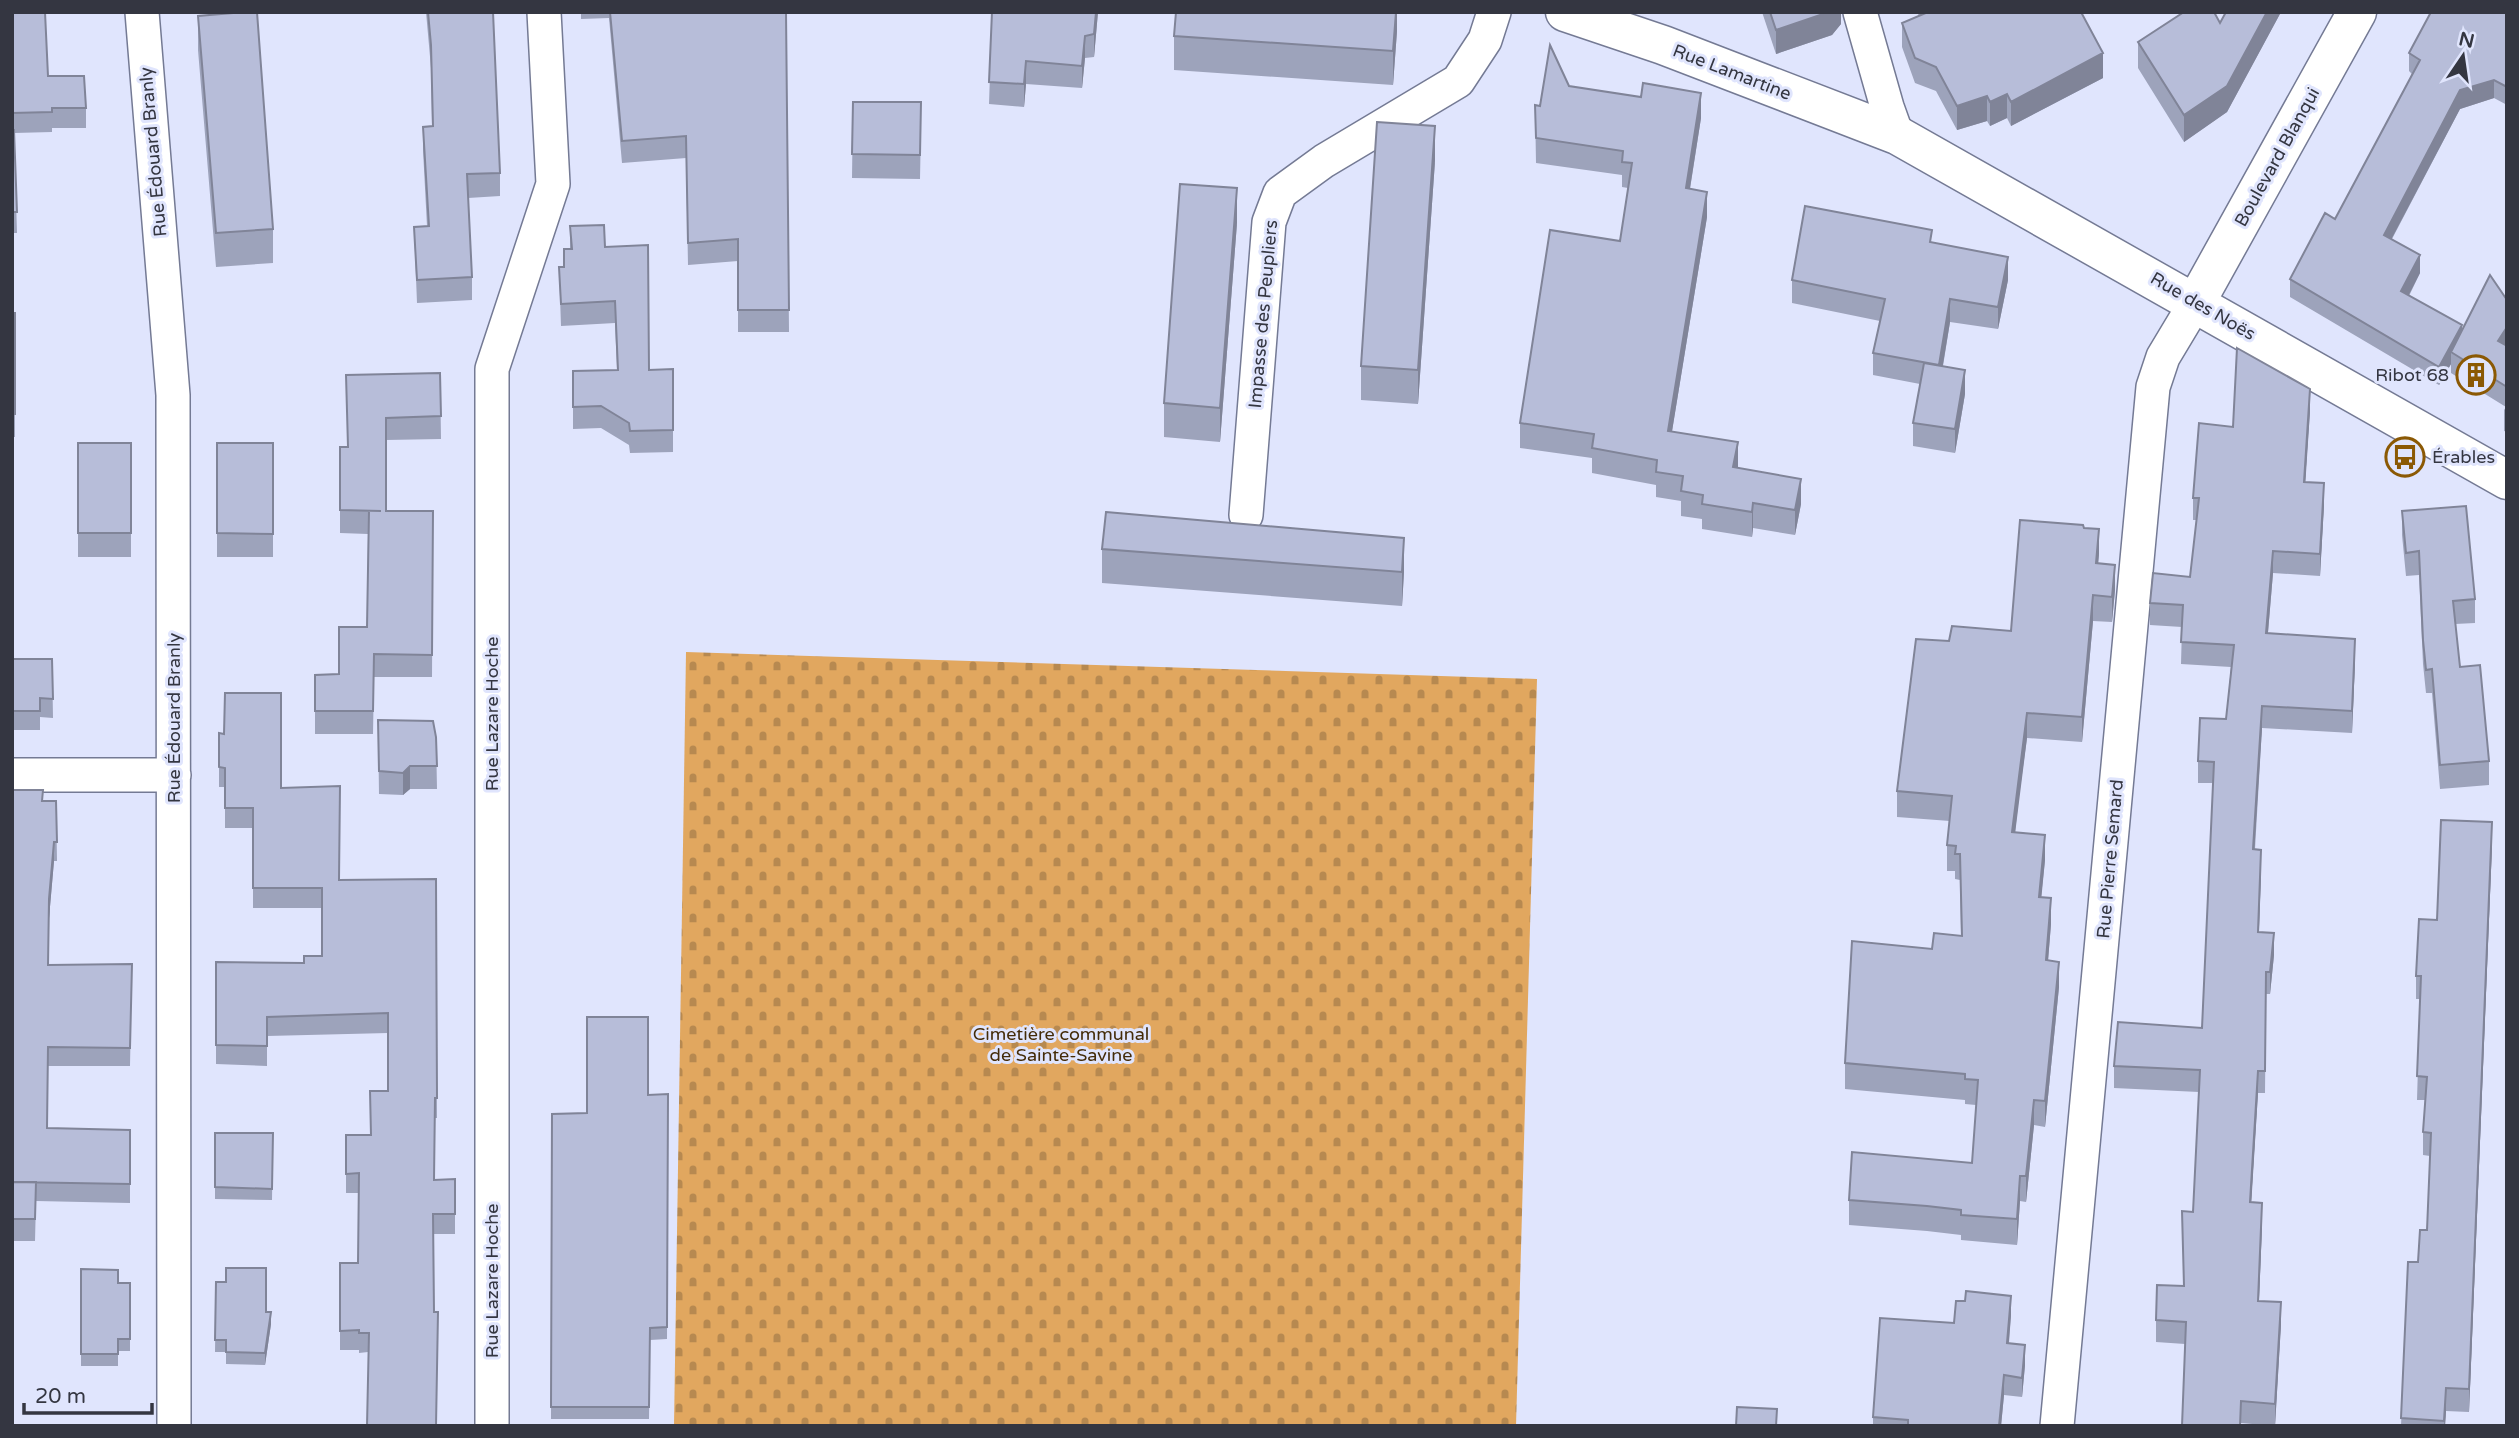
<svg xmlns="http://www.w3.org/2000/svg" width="2519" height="1438" font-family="'Varela Round',sans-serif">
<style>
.cemetery{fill:url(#cemetery-stones)}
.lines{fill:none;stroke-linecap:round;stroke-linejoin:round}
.street-casing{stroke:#747a94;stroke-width:36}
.secondary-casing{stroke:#747a94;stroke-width:41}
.street{stroke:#fff;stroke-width:33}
.secondary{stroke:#fff;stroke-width:38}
.wall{fill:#9da3bb}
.shaded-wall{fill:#808498}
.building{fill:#b7bdd9;stroke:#808498;stroke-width:2}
.labels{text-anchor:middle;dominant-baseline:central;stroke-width:6;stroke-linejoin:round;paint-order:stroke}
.street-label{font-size:18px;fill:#343641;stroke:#e0e5fd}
.poi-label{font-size:18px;fill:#343641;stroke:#e0e5fd;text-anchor:end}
.park-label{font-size:18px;fill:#432b08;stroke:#e0e5fd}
</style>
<defs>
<pattern id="cemetery-stones" width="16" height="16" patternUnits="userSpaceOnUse" patternTransform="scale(1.75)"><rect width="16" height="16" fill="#e1a75f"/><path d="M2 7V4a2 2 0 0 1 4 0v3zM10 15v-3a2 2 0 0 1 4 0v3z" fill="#b78950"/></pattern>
</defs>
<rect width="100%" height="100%" fill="#e0e5fd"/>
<path class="cemetery" d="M686 652 1537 679 1516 1426H674Z"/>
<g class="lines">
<g class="street-casing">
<path id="street" d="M142 12 173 395 174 1426
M1860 12 1887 107 1897 135
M1246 515 1269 222 1280 193 1324 161 1458 81 1485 40 1494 12
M12 775H174
M492 1426V369L553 184 544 12
M2057 1426 2153 387 2163 357 2196 302"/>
</g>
<g class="secondary-casing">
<path id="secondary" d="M1565 12 1663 45 1897 135 2507 480
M2196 302 2357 12"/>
</g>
<use href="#street" class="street"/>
<use href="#secondary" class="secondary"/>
</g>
<path class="wall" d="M12 12 48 76 86 108V128H52V132L14 133 17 233H12Z
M426 12H493L500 173V196L468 198 472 277V300L417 303 414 227 427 226 423 150V127L432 126 431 68Z
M581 12H786L789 332H738V261L688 265 686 158 622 163 609 18 581 19Z
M961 12H1098L1094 57 1085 58 1082 88 1026 84 1024 107 989 104 992 14Z
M1397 12V31L1393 85 1174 70V36Z
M1762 12H1841V24L1832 35 1776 54Z
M1917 12H2081L2103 78 2011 126 2007 118 1990 126 1987 121 1957 130 1936 91 1915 83 1902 47V23L1919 16Z
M2226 12H2281L2227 112 2184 142 2138 68V42L2220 23Z
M2507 12V105L2494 98 2460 109 2392 239 2420 273 2409 296 2462 330 2507 300V432L2504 431V410L2506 407 2451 373V364L2439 385 2290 297V279L2335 219 2412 74 2409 71V53Z
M198 16 273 229V263L216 267 198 50Z
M1569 86 1701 118 1690 189 1707 217 1672 431 1801 504 1795 535 1753 528 1752 537 1702 529V519L1681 516V501L1656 497V485L1592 473V458L1520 448V423L1620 241 1628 188 1622 187V175L1536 163 1535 105 1540 106Z
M853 102 921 126 920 179 852 178Z
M1435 161 1418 404 1361 400V366Z
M1237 223 1220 442 1164 437V403Z
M570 226 605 247 649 370 673 369V452L630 453 629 445 601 428 573 429V371L617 370 615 323 561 326 559 267H564L570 249Z
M1792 280H2008L1998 329 1950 322 1943 366 1965 394 1955 453 1913 446V423L1920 384 1873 375V353L1880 321 1792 303Z
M12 313H15V437H12Z
M440 373 441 439 386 440V511H433L432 677H374L373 734H315V675L339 674 367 627 368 534 340 533V447H347Z
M2310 411 2305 482 2324 505 2320 576 2273 573 2268 633 2355 661 2352 733 2262 728 2255 849 2261 872 2259 932 2274 955 2270 994H2266L2265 1093H2258L2251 1202 2262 1225 2259 1301 2281 1324 2275 1426 2241 1423 2185 1344 2156 1342V1320L2184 1286 2182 1211 2193 1212 2199 1092 2114 1088V1066L2202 1028 2213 783H2198V761L2226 719 2231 667 2181 664 2182 627 2150 625V603L2190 577 2197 520H2193V498Z
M78 443H131V557H78Z
M217 443H273V557H217Z
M2402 511 2475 599V623L2455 624 2460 667 2489 761V785L2440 789 2432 693H2426L2423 664 2419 575 2406 576 2402 535Z
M1102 549 1404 572 1402 606 1102 583Z
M2099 554 2098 563 2115 590 2112 622 2093 621 2082 742 2027 738 2019 796 2015 832 2045 860 2041 897 2051 924 2048 960 2059 987 2045 1127 2034 1125 2026 1202 2020 1201 2017 1245 1961 1240V1235L1927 1231 1849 1225V1200L1972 1163 1976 1105 1965 1104V1100L1845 1089V1063L1932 949 1961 936 1960 880 1955 879V871H1947V845L1950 821 1897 817V791L1949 641 2011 631Z
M12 659H52L53 718 40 717V730H12Z
M378 720 436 737 437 789H410L403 795 379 794Z
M219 733 281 788 339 880 436 879 437 1118H435L434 1180 455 1179V1234H433L368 1352 359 1353V1350H340V1263H358L359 1193H346V1135H370L388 1091V1033L267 1036V1066L216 1064V962L304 963 322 956V908H253V828H225V787H219Z
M12 790 42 801H56L57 861H54L49 918 48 965 132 964 130 1066H48L47 1128 130 1130V1203L36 1201 35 1241H12Z
M2492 845 2469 1412 2446 1411 2445 1426H2401L2408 1262H2418L2427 1230 2430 1156 2423 1155V1132L2425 1100H2417L2420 999H2416V976L2437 920Z
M668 1094 667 1339 650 1340 649 1419H551L552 1114 587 1113 648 1095Z
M215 1133H273L272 1200 215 1199Z
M81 1269 118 1283H130V1351H118V1366H81Z
M216 1282 266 1312 271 1324 265 1365 226 1364V1352H215Z
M2011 1315 2009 1343 2025 1365 2022 1397 2004 1395 2001 1426H1873V1417Z"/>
<path class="shaded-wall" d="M1096 12H1098L1094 57V34Z
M1396 12H1397V31L1393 85V51Z
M1829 12H1841V24L1832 35 1776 54V30Z
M2267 12H2281L2227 112 2184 142V115Z
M1085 36V58L1082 88V66Z
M2103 53V78L2011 126V102Z
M1026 61V84L1024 107V84Z
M2494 80V98L2460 109 2384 253V235L2460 90Z
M1701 93V118L1686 213V188Z
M2007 94V118L1990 126V102Z
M1987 96V121L1957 130V106Z
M1435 126V161L1418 404V370Z
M1237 188V223L1220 442V408Z
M1707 192V217L1668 456V431Z
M2420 255V273L2401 310V291Z
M2008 257V280L1998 329V307Z
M1950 299V322L1939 388V365Z
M2462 325V343L2451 352V364L2439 385V367Z
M2507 327V347L2498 341Z
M1965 370V394L1955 453V429Z
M2310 389V411L2304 504V482Z
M1738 442V467H1733Z
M1801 479V504L1795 535V510Z
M2324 483V505L2320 576V554Z
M1753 503V528L1752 537V512Z
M2099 529V554L2096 588V563Z
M1404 538V572L1402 606V572Z
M2273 551V573L2266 655V633Z
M2115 565V590L2112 622V597Z
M2093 595V621L2082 742V717Z
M2355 639V661L2352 733V711Z
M2262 706V728L2253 871V849Z
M2027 713V738L2012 858V832Z
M410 766V789L403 795V773Z
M2492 822V845L2469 1412V1389Z
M2045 835V860L2039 922V897Z
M54 842V861L49 918V899Z
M2261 850V872L2258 954V932Z
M2051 898V924L2046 986V960Z
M2274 933V955L2270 994V972Z
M2059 962V987L2045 1127V1101Z
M2258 1071V1093L2250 1224V1202Z
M2034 1100V1125L2026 1202V1176Z
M2020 1176V1201L2017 1245V1219Z
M2262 1203V1225L2258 1323V1301Z
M2011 1296V1315L2007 1363V1343Z
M2281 1302V1324L2275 1426V1404Z
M271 1312V1324L265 1365V1353Z
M2025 1345V1365L2022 1397V1378Z
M2004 1375V1395L2001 1426H1999Z
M2446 1388V1411L2445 1426H2444Z"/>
<path class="building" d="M12 12H45L48 76H84L86 108H52V112L12 113Z
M245 12H257L273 229 216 233 198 16Z
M428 12H493L500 173 467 174 472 277 417 280 414 227 429 226 423 127 433 126 431 45Z
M610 12H786L789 310H738V239L688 243 686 136 622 141Z
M992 12H1096L1094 34 1085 36 1082 66 1026 61 1024 84 989 82Z
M1176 12H1396L1393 51 1174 36Z
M1770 12H1829L1776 30Z
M1928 12H2081L2103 53 2011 102 2007 94 1990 102 1987 96 1957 106 1936 67 1915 58 1902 23Z
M2184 12H2214L2220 23 2226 12H2267L2227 86 2184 115 2138 42Z
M2431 12H2507V87L2494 80 2460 90 2384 235 2420 255 2401 291 2462 325 2439 367 2290 279 2325 213 2335 219 2420 60 2409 53Z
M1550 45 1569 86 1641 97 1643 83 1701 93 1686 188 1707 192 1668 431 1738 442 1733 467 1801 479 1795 510 1753 503 1752 512 1702 504 1703 495 1681 491 1683 476 1656 472 1657 460 1592 448 1594 434 1520 423 1550 230 1620 241 1632 163 1622 162 1623 151 1536 138 1535 105 1540 106Z
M853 102H921L920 155 852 154Z
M1377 122 1435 126 1418 370 1361 366Z
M12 130H14L17 212H12Z
M1180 184 1237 188 1220 408 1164 403Z
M1805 206 1932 230 1930 242 2008 257 1998 307 1950 299 1939 365 1873 353 1885 299 1792 280Z
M604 225 605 247 648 245 649 370 673 369V430L630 431 629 423 601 406 573 407V371L618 370 615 301 561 304 559 267H564V249H572L570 226Z
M2490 275 2507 300V327L2498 341 2507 346V387L2451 352Z
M12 313H15V414H12Z
M2237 348 2310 389 2304 482 2324 483 2320 554 2273 551 2266 633 2355 639 2352 711 2262 706 2253 849 2261 850 2258 932 2274 933 2270 972H2266L2265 1071H2258L2250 1202 2262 1203 2258 1301 2281 1302 2275 1404 2241 1401 2240 1426H2182L2186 1322 2156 1320 2157 1285 2184 1286 2182 1211 2193 1212 2200 1070 2114 1066 2118 1022 2202 1028 2214 762 2198 761 2200 718 2226 719 2234 645 2181 642 2183 605 2150 603 2153 573 2190 577 2199 498H2193L2199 423 2233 427Z
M1924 363 1965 370 1955 429 1913 423Z
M440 373 441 416 386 418V511H433L432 655 374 654 373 711H315V675L339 674V627H367L369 511H381L340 510V447H348L346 375Z
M78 443H131V533H78Z
M217 443H273V534L217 533Z
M2466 506 2475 599 2453 601 2460 667 2480 665 2489 761 2440 765 2432 669 2426 670 2423 640 2419 551 2406 553 2402 511Z
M1106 512 1404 538 1402 572 1102 549Z
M2020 520 2083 525 2084 528 2099 529 2096 563 2115 565 2112 597 2093 595 2082 717 2027 713 2012 832 2045 835 2039 897 2051 898 2046 960 2059 962 2045 1101 2034 1100 2026 1176H2020L2017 1219 1961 1215V1210L1927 1206 1849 1200 1852 1152 1972 1163 1978 1080 1965 1079V1074L1845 1063 1852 941 1932 949 1934 933 1962 936 1960 854H1955L1956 846 1947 845 1952 796 1897 791 1916 639 1949 641 1952 626 2011 631Z
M12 659H52L53 699 40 698V711H12Z
M225 693H281V788L340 786 339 880 436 879 437 1098H435L434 1180 455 1179V1214H433L434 1312H438L436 1426H367L369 1333H359V1330L340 1331V1263H358L359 1173 346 1174V1135H371L370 1091H388V1013L267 1017V1046L216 1045V962L304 963V956H322V888H253V808H225V768L219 767V733L224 734Z
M378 720 433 721 436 737 437 766H410L403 773 379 771Z
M12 790H43L42 801H56L57 842H54L49 899 48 965 132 964 130 1048 48 1047 47 1128 130 1130V1184L12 1182Z
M2441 820 2492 822 2469 1389 2446 1388 2444 1421 2401 1418 2408 1262H2418L2420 1230H2427L2431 1133 2423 1132 2427 1077 2417 1076 2421 976H2416L2419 919 2437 920Z
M587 1017H648V1095L668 1094 667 1327 650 1328 649 1407H551L552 1114 587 1113Z
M215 1133H273L272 1189 215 1187Z
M12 1182H36L35 1219H12Z
M226 1268H266V1312H271L265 1353 226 1352V1340H215L216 1282H226Z
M81 1269 118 1270V1283H130V1339H118V1354H81Z
M1966 1291 2011 1296 2007 1343 2025 1345 2022 1378 2004 1375 1999 1426H1908V1420L1873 1417 1880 1318 1954 1323 1956 1301H1965Z
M1737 1407 1777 1409 1776 1426H1736Z"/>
<defs>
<g id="building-ring" transform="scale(2.0125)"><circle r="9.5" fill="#e0e5fd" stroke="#8b5904" stroke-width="1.5"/><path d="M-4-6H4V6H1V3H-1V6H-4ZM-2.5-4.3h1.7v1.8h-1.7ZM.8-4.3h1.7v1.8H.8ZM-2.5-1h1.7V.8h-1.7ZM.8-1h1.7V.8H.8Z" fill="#8b5904"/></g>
<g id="bus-ring" transform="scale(2.0125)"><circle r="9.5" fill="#e0e5fd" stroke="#8b5904" stroke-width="1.5"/><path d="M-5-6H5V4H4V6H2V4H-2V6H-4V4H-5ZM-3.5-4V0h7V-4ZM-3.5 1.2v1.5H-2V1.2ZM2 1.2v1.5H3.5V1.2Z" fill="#8b5904"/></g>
</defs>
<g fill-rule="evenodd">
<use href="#building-ring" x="2476" y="375"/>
<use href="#bus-ring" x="2405" y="457"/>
</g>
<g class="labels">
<g class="street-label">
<text transform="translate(1732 72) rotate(21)">Rue Lamartine</text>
<text transform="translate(153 152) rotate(-95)">Rue Édouard Branly</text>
<text transform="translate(2277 157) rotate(-61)">Boulevard Blanqui</text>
<text transform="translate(2203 306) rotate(30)">Rue des Noës</text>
<text transform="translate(1263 314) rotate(-85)">Impasse des Peupliers</text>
<text transform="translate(492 714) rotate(-90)">Rue Lazare Hoche</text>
<text transform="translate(174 718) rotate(-90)">Rue Édouard Branly</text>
<text transform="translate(2110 859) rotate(-85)">Rue Pierre Semard</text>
<text transform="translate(492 1281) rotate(-90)">Rue Lazare Hoche</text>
</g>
<g class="poi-label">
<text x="2449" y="375">Ribot 68</text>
<text x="2432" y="457" text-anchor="start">Érables</text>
</g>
<g class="park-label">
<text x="1061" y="1034">Cimetière communal<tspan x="1061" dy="21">de Sainte-Savine</tspan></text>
</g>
</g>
<rect width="2519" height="1438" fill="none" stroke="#343641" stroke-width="28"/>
<g transform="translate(2463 56) rotate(13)" stroke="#e0e5fd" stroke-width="5" paint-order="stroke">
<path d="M0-5L12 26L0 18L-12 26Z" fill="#343641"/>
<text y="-10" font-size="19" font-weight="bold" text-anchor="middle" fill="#343641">N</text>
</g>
<path d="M24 1403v10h128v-10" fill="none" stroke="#343641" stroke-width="3.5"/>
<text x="35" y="1403" font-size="21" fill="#343641" stroke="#e0e5fd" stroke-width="5" paint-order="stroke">20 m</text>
</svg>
